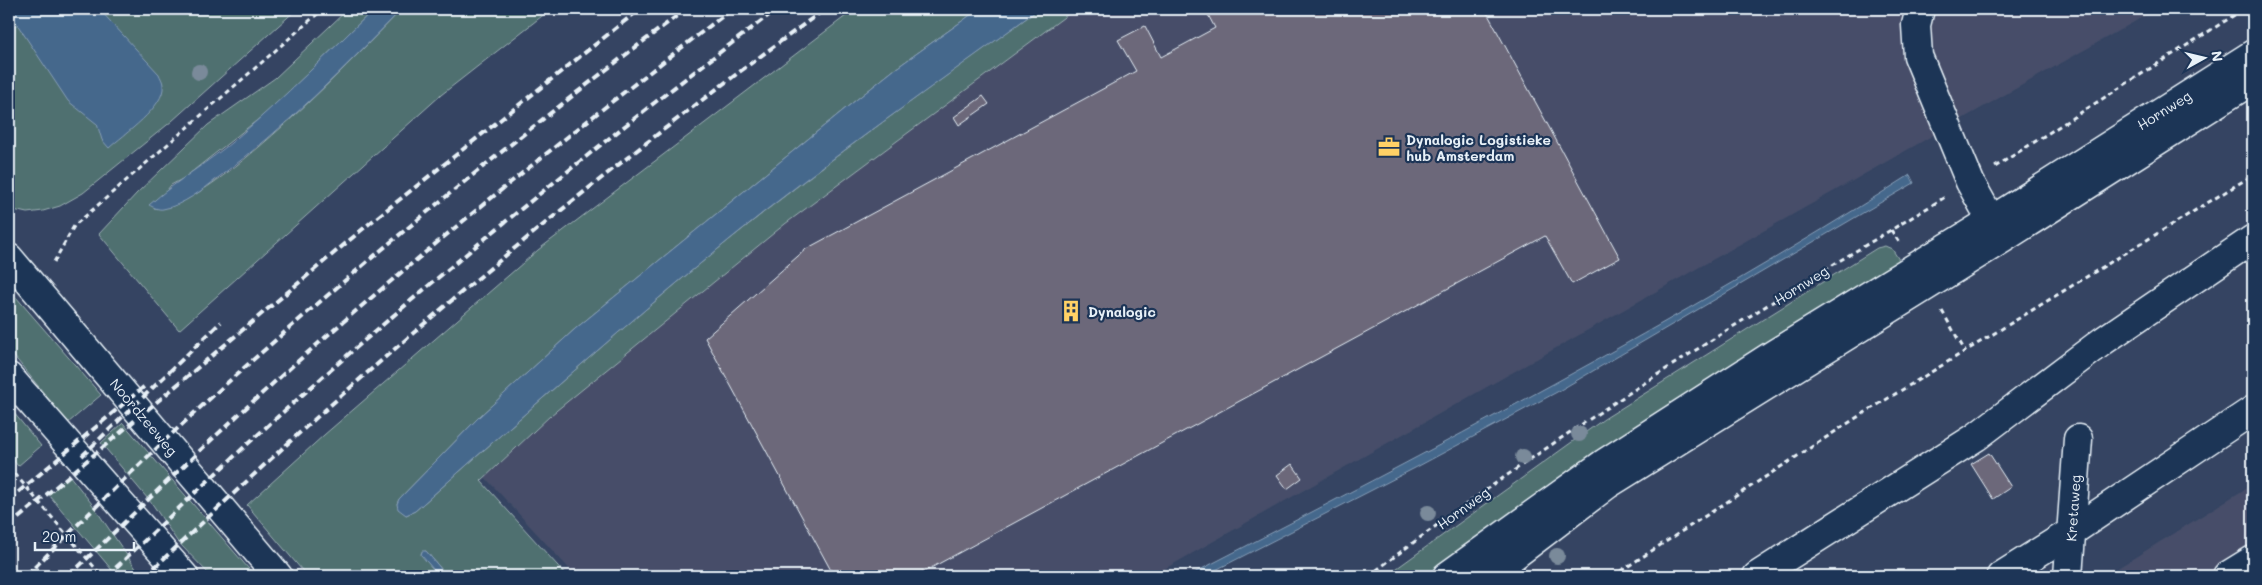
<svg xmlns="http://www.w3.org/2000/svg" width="2262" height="585" font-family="Mali,sans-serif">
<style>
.built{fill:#464e69}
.green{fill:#4f7070;stroke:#9cb0b4}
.water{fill:#45678c;stroke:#869eb7}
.building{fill:#6c677a;stroke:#e8f1f8}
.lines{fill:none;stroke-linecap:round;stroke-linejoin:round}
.minor-casing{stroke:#e8f1f8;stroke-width:31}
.major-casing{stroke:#e8f1f8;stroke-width:31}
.path{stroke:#e8f1f8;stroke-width:3;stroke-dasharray:5 4;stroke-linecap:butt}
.minor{stroke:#1d3557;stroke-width:28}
.major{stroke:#1d3557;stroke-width:28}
.rail{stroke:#e8f1f8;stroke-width:4;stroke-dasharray:8 4;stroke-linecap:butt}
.tree{fill:#7a8a9a}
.labels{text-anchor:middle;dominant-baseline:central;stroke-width:4.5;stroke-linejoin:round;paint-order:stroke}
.street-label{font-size:14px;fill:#e8f1f8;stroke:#1d3557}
.poi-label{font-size:14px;font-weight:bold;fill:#e8f1f8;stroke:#1d3557;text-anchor:start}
</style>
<rect width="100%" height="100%" fill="#354462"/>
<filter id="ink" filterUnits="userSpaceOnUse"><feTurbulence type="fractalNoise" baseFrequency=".02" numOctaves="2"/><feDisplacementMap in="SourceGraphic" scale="10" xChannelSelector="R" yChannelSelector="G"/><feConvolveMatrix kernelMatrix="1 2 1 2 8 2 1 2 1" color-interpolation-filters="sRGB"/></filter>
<g filter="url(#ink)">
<path class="built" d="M995 9H2157L1152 576H576L469 460Z
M2253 484V576H2105Z"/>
<path class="green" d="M9 9H297L172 121 83 193 60 206 43 211 27 213 9 209Z
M348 9H374L270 110 184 178 171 185 153 208C203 218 365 47 402 9H551L441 95 179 330 99 234 137 193 208 125 275 78Z
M855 9H979L895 69 846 108 575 329 480 416 399 499 397 504 406 515 415 511C519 419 622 327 729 240 829 159 935 84 1039 9H1075L785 224 551 415 481 481 567 576H447L426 551 422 552 421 554 439 576H307L247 505 324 435 538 250Z
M1885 246 1892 249 1903 266 1488 535 1433 576H1386L1604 419 1877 248Z
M9 289 101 395 68 423 9 350Z
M9 407 41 446 18 466 9 455Z
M123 423 255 576H211L177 541 153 505 101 443Z
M69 475 92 504 141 576H117L49 495Z"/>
<path class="water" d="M9 9H99L159 74C160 77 163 81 163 85 166 106 123 135 109 148L102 140 97 124 68 101 9 12Z
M374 9H402C344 68 286 128 219 177 204 189 182 206 163 209 158 210 153 207 149 205 177 180 209 162 237 138 285 97 329 52 374 9Z
M979 9H1039C935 85 829 158 729 240 622 327 519 419 415 511L406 515 398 509 397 504 399 499 480 416 575 329 846 108 895 69Z
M1910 175 1914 183 1557 392 1415 468 1204 576H1188C1433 450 1677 323 1910 175Z
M422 551H426L447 576H439L421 555Z"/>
<path class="building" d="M1205 9H1485L1620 258 1572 284 1545 236 916 576H834L705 338 806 249 1136 71 1118 40 1145 26 1161 57 1215 28Z
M983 96 989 104 959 125 954 117Z
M1989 453 2011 487 1993 499 1971 464Z
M1292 464 1302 478 1287 489 1277 475Z"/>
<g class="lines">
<g class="minor-casing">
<path id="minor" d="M1920 9 1916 25 1918 56 1970 182 2000 236
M1447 576 1603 464 1774 354 1992 220 2253 54
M1487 576 1608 484 2002 239 2253 80
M1757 576 1976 437 2103 341 2253 239
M2001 576 2071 532 2253 410
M2068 576 2078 439
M2227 576 2253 560"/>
</g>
<g class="major-casing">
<path id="major" d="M9 258 278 576
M9 377 184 576"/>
</g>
<path class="path" d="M1995 167 2244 9
M1891 230 1899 242
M54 262 74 226 323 9
M1942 311 1965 351
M9 467 102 576
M1369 576C1506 471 1652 376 1800 285 1848 255 1897 227 1945 197
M1613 576 1856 418 2253 175"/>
<use href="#minor" class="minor"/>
<use href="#major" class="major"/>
<path class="rail" d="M82 456 221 322
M9 500 146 385
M9 526 370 223 640 9
M26 576C105 497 186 418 270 345 405 227 544 116 686 9
M69 576C141 506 214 436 289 369 432 243 581 124 732 9
M107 576C173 514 239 450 308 390 459 256 616 130 777 9
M145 576C205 521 264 464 325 410 485 268 652 134 825 9"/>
</g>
<g class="tree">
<circle cx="199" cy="72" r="8"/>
<circle cx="1579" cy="434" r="8"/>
<circle cx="1523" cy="457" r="8"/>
<circle cx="1428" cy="513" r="8"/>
<circle cx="1557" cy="556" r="8"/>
</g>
</g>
<defs>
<g id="office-bare" transform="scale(1.725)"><path d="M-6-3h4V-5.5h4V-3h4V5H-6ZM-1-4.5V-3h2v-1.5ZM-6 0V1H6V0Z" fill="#ffd166" stroke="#1d3557" stroke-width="2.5" paint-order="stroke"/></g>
<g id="building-bare" transform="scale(1.725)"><path d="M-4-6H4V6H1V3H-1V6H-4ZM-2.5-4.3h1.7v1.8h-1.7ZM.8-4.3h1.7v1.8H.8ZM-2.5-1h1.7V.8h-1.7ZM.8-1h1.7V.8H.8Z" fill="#ffd166" stroke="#1d3557" stroke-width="2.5" paint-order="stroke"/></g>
</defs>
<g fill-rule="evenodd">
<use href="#office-bare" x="1389" y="147"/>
<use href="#building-bare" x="1071" y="311"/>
</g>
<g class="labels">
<g class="street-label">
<text transform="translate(2164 110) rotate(-32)">Hornweg</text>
<text transform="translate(1801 285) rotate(-32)">Hornweg</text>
<text transform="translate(144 417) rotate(50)">Noordzeeweg</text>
<text transform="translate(1463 508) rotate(-36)">Hornweg</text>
<text transform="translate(2073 508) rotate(-86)">Kretaweg</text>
</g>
<g class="poi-label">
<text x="1406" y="139">Dynalogic Logistieke<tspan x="1406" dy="16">hub Amsterdam</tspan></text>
<text x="1088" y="311">Dynalogic</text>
</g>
</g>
<rect width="2262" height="585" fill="none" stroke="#1d3557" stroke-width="30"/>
<rect x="15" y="15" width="2232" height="555" fill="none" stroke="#e8f1f8" stroke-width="2" filter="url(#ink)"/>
<g transform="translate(2204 58) rotate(82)" stroke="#1d3557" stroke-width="4" paint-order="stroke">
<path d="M0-4L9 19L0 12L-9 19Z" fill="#e8f1f8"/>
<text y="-8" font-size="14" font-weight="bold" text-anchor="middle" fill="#e8f1f8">N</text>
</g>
<path d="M35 542v8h99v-8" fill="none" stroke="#e8f1f8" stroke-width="2.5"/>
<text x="42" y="542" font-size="15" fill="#e8f1f8" stroke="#1d3557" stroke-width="4" paint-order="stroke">20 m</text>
</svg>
